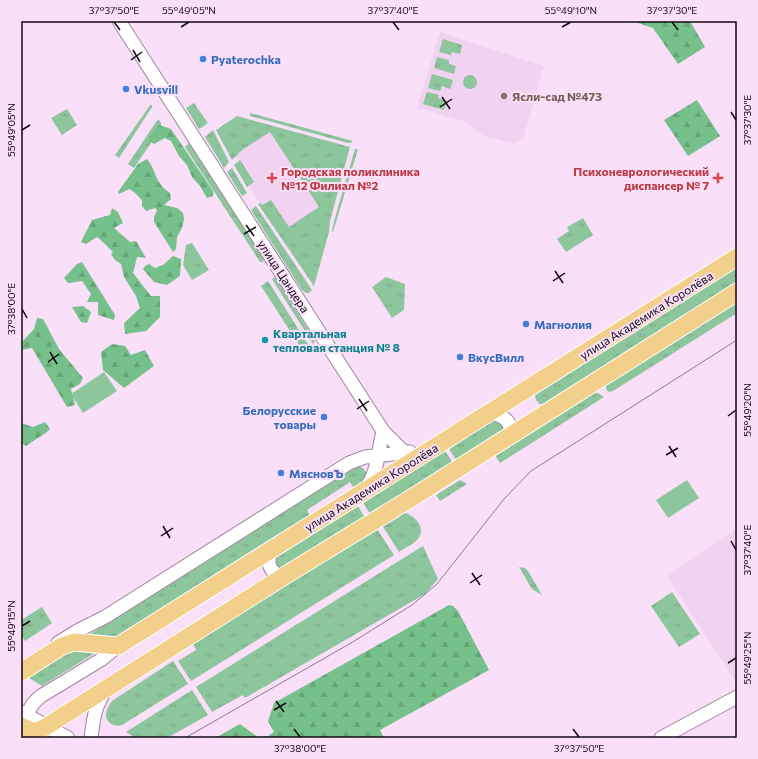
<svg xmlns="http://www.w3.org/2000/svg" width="758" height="759" font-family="Commissioner,sans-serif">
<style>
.built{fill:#f1d2f0}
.grass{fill:url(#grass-tufts)}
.forest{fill:url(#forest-firs)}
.pitch{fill:#8dc59c}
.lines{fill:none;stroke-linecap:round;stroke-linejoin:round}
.minor-casing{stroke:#9e869d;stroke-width:15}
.major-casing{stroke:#fff;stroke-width:19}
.minor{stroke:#fff;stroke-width:13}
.major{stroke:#f2d08b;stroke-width:17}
.tram{stroke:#8e7c8d;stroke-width:1}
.ticks{fill:none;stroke:#120911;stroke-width:1.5}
.shop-dot{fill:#3f7fe0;stroke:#f9dff8;stroke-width:1.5}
.education-dot{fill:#8d6e63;stroke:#f9dff8;stroke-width:1.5}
.health-dot{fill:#e0444e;stroke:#f9dff8;stroke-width:1.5}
.culture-dot{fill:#0f9aa8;stroke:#f9dff8;stroke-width:1.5}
.labels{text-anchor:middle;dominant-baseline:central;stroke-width:4;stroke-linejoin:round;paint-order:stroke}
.shop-label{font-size:12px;font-weight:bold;fill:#366cbe;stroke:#f9dff8;text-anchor:start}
.education-label{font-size:12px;font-weight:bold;fill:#785e54;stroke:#f9dff8;text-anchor:start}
.health-label{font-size:12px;font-weight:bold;fill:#be3a42;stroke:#f9dff8;text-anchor:start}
.street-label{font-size:12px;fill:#120911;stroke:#f9dff8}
.culture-label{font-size:12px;font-weight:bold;fill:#0d838f;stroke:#f9dff8;text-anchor:start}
.neatline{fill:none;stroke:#120911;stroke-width:1.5}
.ticks-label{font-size:10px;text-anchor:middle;fill:#120911}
</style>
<defs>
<pattern id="grass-tufts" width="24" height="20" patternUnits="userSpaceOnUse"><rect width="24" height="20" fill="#8dc59c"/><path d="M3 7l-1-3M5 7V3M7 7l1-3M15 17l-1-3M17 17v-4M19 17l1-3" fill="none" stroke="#79a885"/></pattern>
<pattern id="forest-firs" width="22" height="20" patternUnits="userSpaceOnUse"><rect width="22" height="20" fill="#75c08b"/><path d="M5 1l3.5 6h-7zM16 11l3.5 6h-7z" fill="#64a477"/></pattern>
</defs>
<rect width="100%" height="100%" fill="#f9dff8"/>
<path class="built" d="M440 32 544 66 523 139 515 144 482 135 466 122 417 108Z
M268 127 325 214 285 241 238 170 241 165 232 151Z
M737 528V677L734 679 667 576Z"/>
<path class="grass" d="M443 39 462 45 460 54 452 52 451 55 439 52Z
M437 57 449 60V64L456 66 454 74 434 68Z
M432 74 453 80 450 89 442 86 440 91 428 88Z
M463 82a7 7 0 1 1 14 0a7 7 0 1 1-14 0Z
M427 92 439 95 438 98 447 101 444 110 423 104Z
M194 103 208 123 199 129 186 108Z
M151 104 152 107 119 158 115 155Z
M67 109 77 125 62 135 51 118Z
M250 113 353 141 351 143H348L250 116Z
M237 116 350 147 330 221 329 232 314 286 258 204 261 203 262 205 271 200 289 227 319 207 270 132 242 150 232 160 216 130Z
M158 119 161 123V128L134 168 128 164Z
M213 130 229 162 224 168 205 137Z
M189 143 264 259 263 262H260L185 147Z
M355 149H358L333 232 332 231 334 221Z
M240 160 254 182 247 187 234 165Z
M232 168 247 193 242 196 227 172Z
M256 206 312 290 309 293H306L302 290 251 210Z
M583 218 593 235 566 252 557 239 569 231 567 227Z
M192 243 209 270 192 280 183 265 186 245Z
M737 266V283L546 404C540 406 536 402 535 396L538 392Z
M275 277 313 337 315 341 313 344 272 279Z
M386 277 405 284 404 310 392 318 372 287Z
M268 281 309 346 303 351 261 286Z
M737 301V313L613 391 609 392C606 390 605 388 607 384Z
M592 393H598L604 397 500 463 495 455Z
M493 420H495L503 426V432L457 461 449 449Z
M445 451 453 463 370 514 363 502Z
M358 466C363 467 366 471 368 476L367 479 355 490 350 482 307 510 311 518 116 639 87 636 351 469Z
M460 480 467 484 440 501 436 495Z
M358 506 365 518 282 569 276 566 275 559 276 557Z
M406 513C416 517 427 529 417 540 412 545 404 548 399 552L382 525 398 515Z
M377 529 394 555 191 681 178 661 196 650 193 643Z
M423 546 438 579 425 594 245 698 243 695 212 712 196 687Z
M519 567 525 568 528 571 542 595 532 589Z
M672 592 700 634 679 647 651 606Z
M42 607 52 623 25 641 21 634V620Z
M101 649 42 686 26 676 65 650Z
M173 661 188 684 122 725 118 726C102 723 104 711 112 701Z
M192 690 208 715 167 738H136L126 732Z"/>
<path class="forest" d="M632 21H690L705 47 678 64 653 28Z
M697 100 720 136 688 156 664 120Z
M159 125 171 129 213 191V196L207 198 200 186 192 177 187 165 179 156 171 141 165 138 154 144 149 141V137Z
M147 159C158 173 153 181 170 193L171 199 164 205 177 208 183 213 184 219 182 228 177 237 176 249 173 252 154 222V217L157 210 155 208 146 211 142 206V200L134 192 129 189 119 194 118 192 138 164Z
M112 208 118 212 123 223 114 228 130 242 136 241 146 258 137 257 133 273 151 296H160V317L146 331 125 334 124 323 140 308 136 296 124 277 121 264 115 260 111 254 113 252 104 243 97 237 86 244 81 242 92 220 110 215Z
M173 256 181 259 180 276 167 285 154 282 143 269 145 266 149 264 155 268 163 265Z
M82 262 115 315 114 320 98 315V302H87L91 294 82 281 68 283 64 278 77 264Z
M83 306 91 312 87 323 81 322 72 307Z
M37 318 43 319 59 349 83 378 80 384 71 389 75 405 67 407 32 348 21 350V343L34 329Z
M112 344 125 346 131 355 145 350 154 366 124 388 103 370 101 352Z
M45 422 50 429 47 432 26 446 21 443V423L33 427Z
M449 605 453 606 458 611 489 670 380 730 384 738H215L240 724 259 738 268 736 274 732 268 721 274 703Z"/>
<path class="pitch" d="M104 372 117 391 83 413 71 394Z
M687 480 699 498 668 518 656 500Z"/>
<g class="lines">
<g class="minor-casing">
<path id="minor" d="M119 21 383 431 404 452
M488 414C503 413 518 425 505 439
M364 490C378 475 378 451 383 431
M273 549C265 561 269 574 284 576L289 573
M58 643 79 630 105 617 349 463 365 457 410 452
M21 712 68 738
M43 738C39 736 32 733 29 730 20 719 33 702 41 696L102 659 118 646
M91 738C93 721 95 703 107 689
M661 738 737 697"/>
</g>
<g class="major-casing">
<path id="major" d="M21 672 62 646 74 642 118 646 737 257
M21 726C33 732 35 733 47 726L289 573 410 499 737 292"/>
</g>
<use href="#minor" class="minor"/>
<use href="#major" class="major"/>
<path class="tram" d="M185 738 351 643 412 605 437 584 504 499 531 471 737 340"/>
</g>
<path class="ticks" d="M114 22 120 30M393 22 399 30M672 22 678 30M181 27 189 22M562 27 571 22M133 50 140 62M131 60 142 52M442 97 450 109M440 107 452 99M731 112 736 120M22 130 30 125M246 225 254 236M244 234 256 227M555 271 563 283M553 281 565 273M22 309 27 318M50 352 57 364M48 362 59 354M359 399 367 411M357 409 369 401M728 416 736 410M669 446 676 457M666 455 678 448M163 526 170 538M161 536 173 528M731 541 736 550M472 573 480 585M470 583 482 575M22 626 30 621M728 663 736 658M276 701 284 712M274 710 286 703M294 729 300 737M573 729 579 737"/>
<g class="shop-dot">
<circle cx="203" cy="59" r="4"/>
<circle cx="126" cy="89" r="4"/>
<circle cx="526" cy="324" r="4"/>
<circle cx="460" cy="357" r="4"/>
<circle cx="324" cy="417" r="4"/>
<circle cx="281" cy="473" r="4"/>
</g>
<circle class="education-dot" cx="504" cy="96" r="4"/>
<g class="health-dot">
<path d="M270 172h4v4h4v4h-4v4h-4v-4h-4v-4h4z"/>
<path d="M716 172h4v4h4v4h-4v4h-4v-4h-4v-4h4z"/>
</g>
<circle class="culture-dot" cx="265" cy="340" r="4"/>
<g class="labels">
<g class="shop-label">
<text x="211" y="59">Pyaterochka</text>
<text x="134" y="89">Vkusvill</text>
<text x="534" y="324">Магнолия</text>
<text x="468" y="357">ВкусВилл</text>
<text x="316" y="410" text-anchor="end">Белорусские<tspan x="316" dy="14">товары</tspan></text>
<text x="289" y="473">МясновЪ</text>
</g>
<g class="education-label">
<text x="512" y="96">Ясли-сад №473</text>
</g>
<g class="health-label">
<text x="281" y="171">Городская поликлиника<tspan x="281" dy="14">№12 Филиал №2</tspan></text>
<text x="709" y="171" text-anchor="end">Психоневрологический<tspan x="709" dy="14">диспансер № 7</tspan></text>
</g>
<g class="street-label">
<text transform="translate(284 276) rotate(57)">улица Цандера</text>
<text transform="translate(646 315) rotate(-32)">улица Академика Королёва</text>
<text transform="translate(371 487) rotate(-32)">улица Академика Королёва</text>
</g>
<g class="culture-label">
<text x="273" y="333">Квартальная<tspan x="273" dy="14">тепловая станция № 8</tspan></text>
</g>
</g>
<rect width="758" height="759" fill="none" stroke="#f9dff8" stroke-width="44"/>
<rect x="22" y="22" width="714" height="715" class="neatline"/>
<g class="ticks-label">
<text x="114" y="14">37°37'50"E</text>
<text x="189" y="14">55°49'05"N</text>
<text x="393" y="14">37°37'40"E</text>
<text x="571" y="14">55°49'10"N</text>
<text x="672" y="14">37°37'30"E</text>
<text transform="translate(747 120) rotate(-90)" y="4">37°37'30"E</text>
<text transform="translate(11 130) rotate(-90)" y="4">55°49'05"N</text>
<text transform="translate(11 309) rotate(-90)" y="4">37°38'00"E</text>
<text transform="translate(747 410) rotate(-90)" y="4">55°49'20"N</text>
<text transform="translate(747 550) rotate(-90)" y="4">37°37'40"E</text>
<text transform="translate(11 626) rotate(-90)" y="4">55°49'15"N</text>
<text transform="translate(747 658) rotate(-90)" y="4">55°49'25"N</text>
<text x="300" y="752">37°38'00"E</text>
<text x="579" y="752">37°37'50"E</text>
</g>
</svg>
